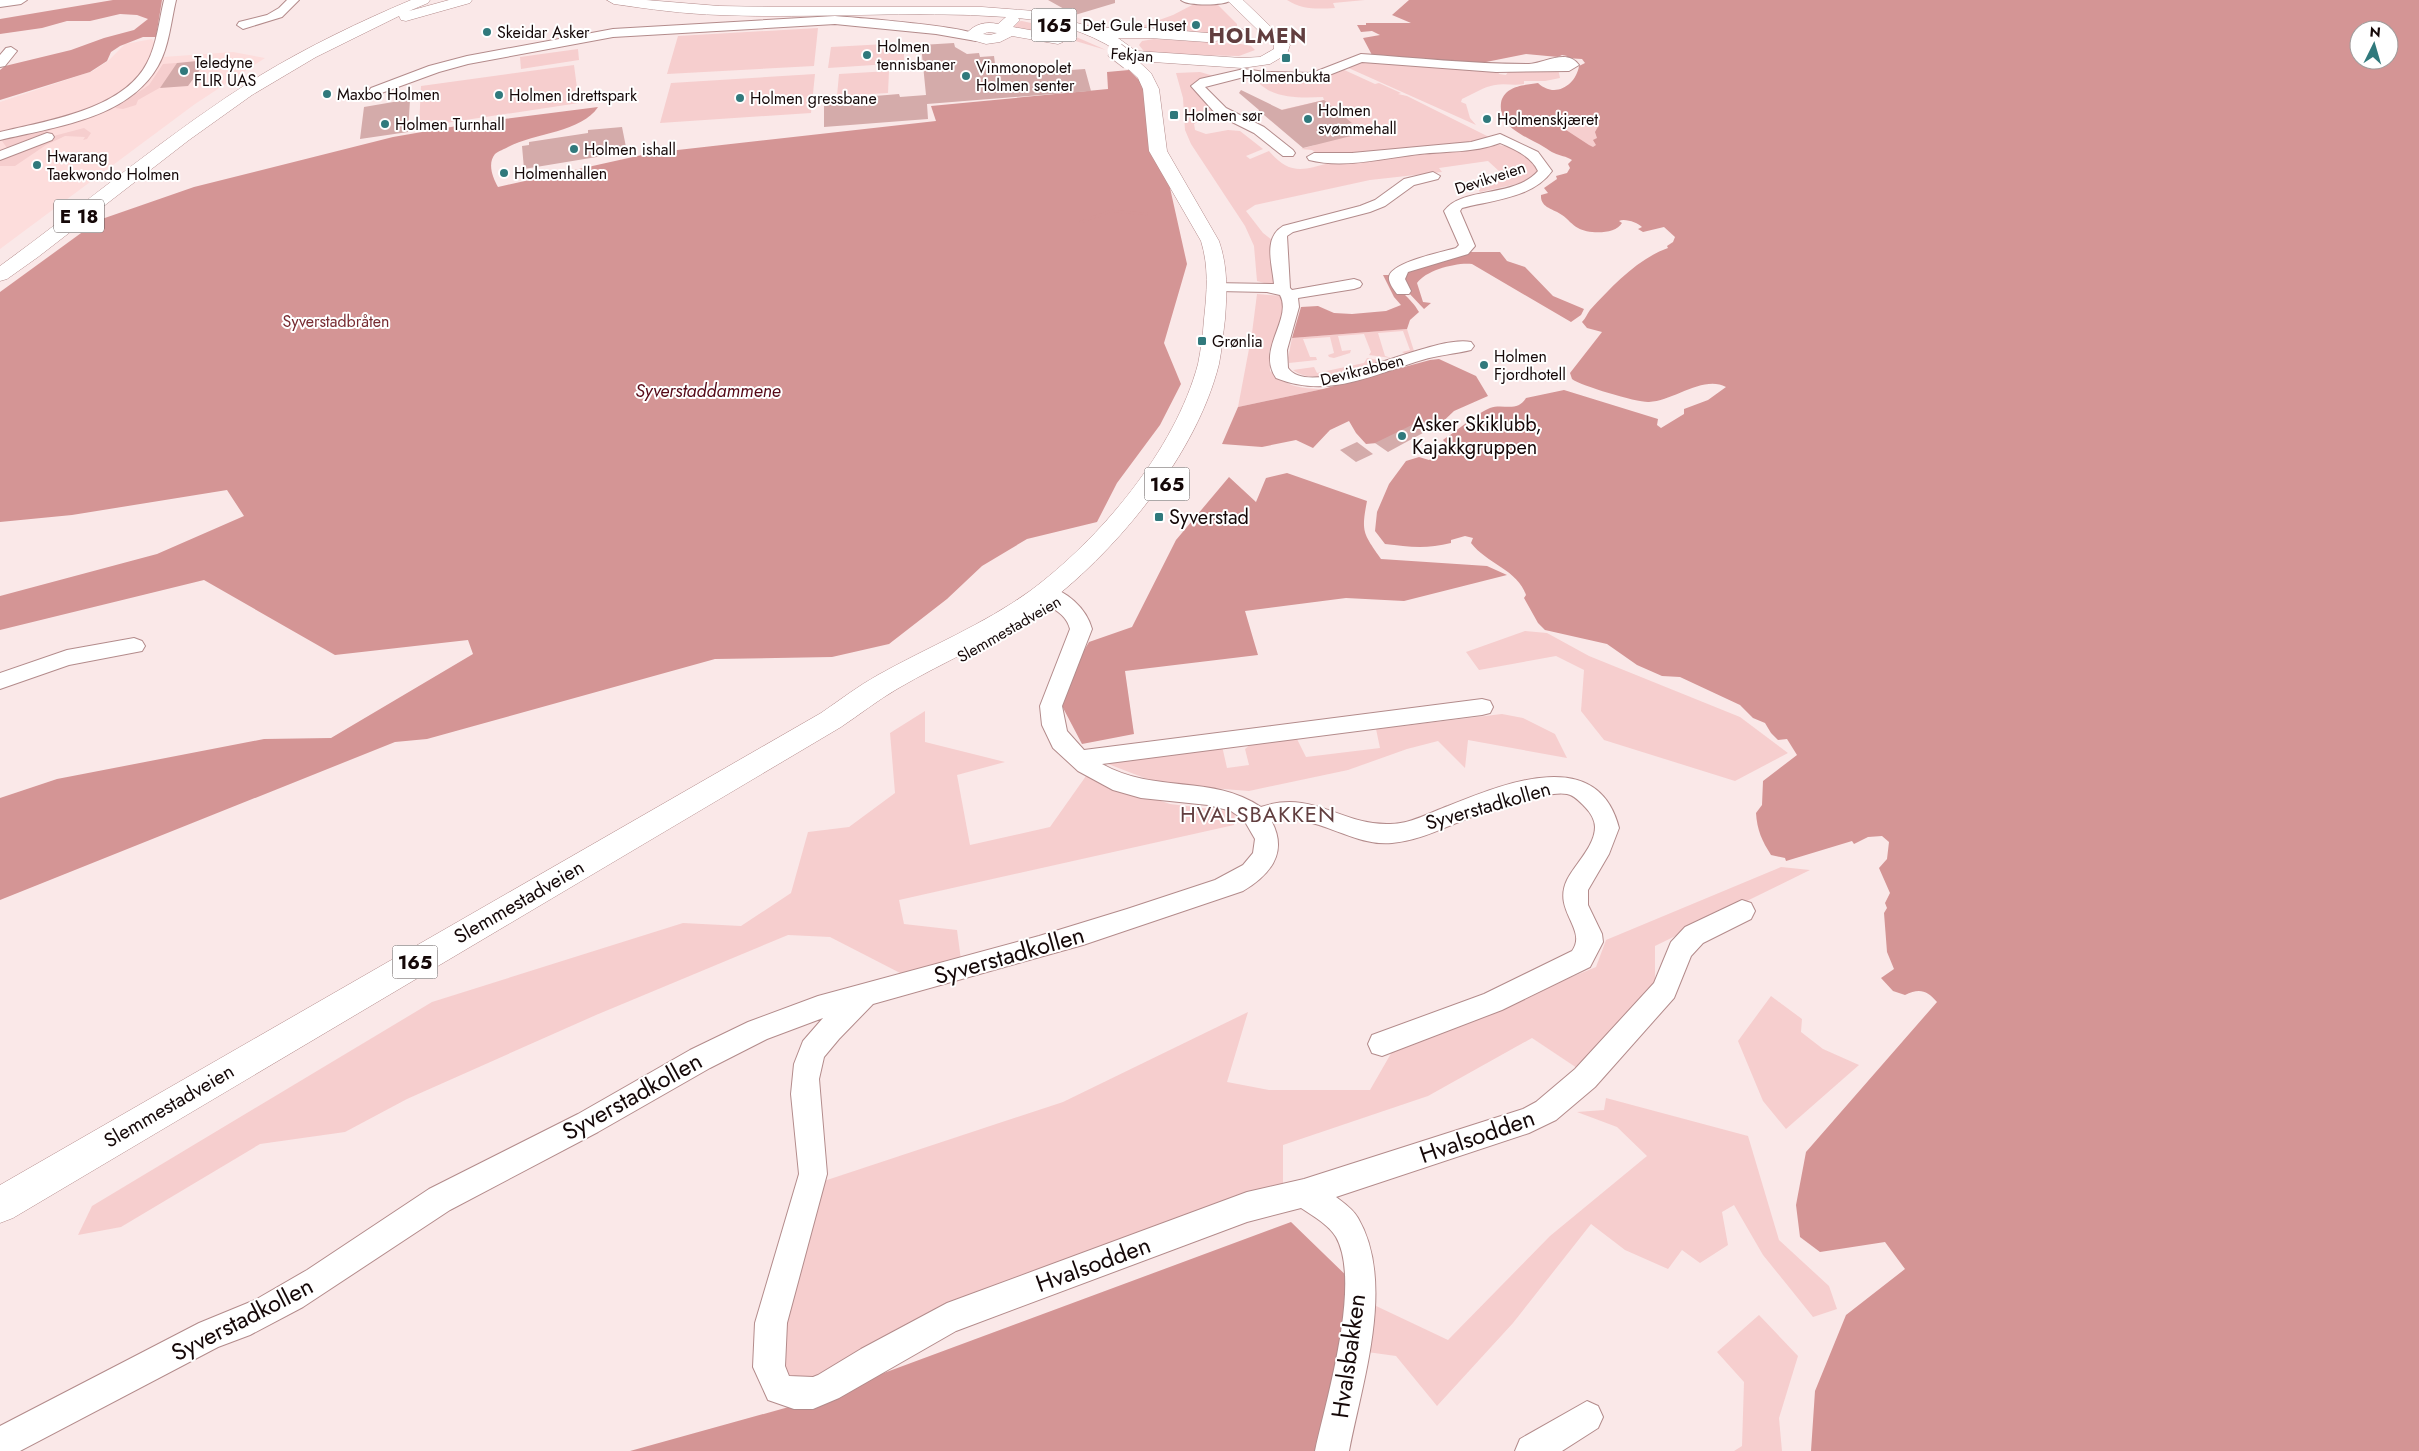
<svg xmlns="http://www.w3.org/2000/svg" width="2419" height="1451" font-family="Jost,sans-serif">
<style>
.built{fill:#fddddc}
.green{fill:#f6cece}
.forest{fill:#d49595;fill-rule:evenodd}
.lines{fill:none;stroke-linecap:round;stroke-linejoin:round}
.stream{stroke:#d49595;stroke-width:2.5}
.building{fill:#d4abaa}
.minor-casing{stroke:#b38b8b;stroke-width:2}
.major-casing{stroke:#b38b8b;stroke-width:1}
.highway-casing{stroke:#b38b8b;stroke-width:1}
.minor{fill:#fff;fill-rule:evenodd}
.major{fill:#fff;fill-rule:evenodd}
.highway{fill:#fff;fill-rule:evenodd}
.major-bridge-casing{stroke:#b38b8b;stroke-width:18;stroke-linecap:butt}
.major-bridge{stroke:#fff;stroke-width:17}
.poi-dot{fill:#30797c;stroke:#fff;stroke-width:2}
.labels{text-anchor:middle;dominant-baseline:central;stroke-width:4;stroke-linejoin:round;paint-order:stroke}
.far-poi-label{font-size:16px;fill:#150808;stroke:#fff;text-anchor:start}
.far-street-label{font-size:16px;fill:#150808;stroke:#fff}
.far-park-label{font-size:16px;fill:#772b31;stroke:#fff}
.far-water-label{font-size:18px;font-style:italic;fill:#560917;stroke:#fff}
.shield{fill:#fff;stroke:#5b5252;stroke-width:1}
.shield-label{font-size:19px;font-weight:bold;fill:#150808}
.poi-label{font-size:20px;fill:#150808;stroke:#fff;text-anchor:start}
.street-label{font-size:20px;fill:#150808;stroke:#fff}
.far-district-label{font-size:21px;font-weight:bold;letter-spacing:1px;fill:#613e3f;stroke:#fff}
.quarter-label{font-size:22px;letter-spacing:1px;fill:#613e3f;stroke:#fff}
.near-street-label{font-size:24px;fill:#150808;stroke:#fff}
</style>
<rect width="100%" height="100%" fill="#fae8e8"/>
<path class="built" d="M152 39 163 57 233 52 265 58 195 104 0 249V102L93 71 108 61 125 44Z"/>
<path class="green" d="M1287 0H1365L1333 3 1335 8C1318 9 1302 10 1287 0Z
M1196 3 1218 5 1237 24V29L1209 35 1137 28 1173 15Z
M1022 21 1058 29 1106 50 1055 35 1011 27 1015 22Z
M818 28 814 66 667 74 678 36Z
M1154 39 1241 44 1251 46 1255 50 1239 56 1146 54 1139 45 1142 41Z
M904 43V63L828 68 831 47Z
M578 49 579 60 521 69 520 57Z
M1358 61 1498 70 1499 74 1506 75 1508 72 1558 69 1560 78 1545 81H1524V84C1514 86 1505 83 1495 85 1483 87 1473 94 1462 99L1461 102 1466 104 1470 118 1476 125 1344 66Z
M176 63 193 65 163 86 138 100 136 105 123 109 115 108 149 85 163 64Z
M574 65 579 103 419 127 421 86Z
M1340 68 1375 84 1379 83 1401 93 1398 94 1407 96 1489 137 1469 142 1321 156 1312 150 1301 149 1315 145 1276 111 1324 100 1323 97C1302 98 1274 99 1259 83L1258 77 1298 79Z
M889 71 888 93 837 96 839 74Z
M1200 72 1214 76 1199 80 1193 84 1194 88 1222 116 1202 119 1194 124 1195 130 1206 134 1228 130 1240 131 1263 149 1246 156 1250 159 1269 151C1289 174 1301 171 1329 163L1499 145 1519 149 1539 171 1531 181 1480 192 1472 182 1500 172 1488 161 1439 168 1442 172 1370 180 1255 205 1246 211 1263 233 1272 240 1275 283 1271 285 1257 281 1254 246 1245 226 1191 144 1185 130 1183 98 1176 73Z
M815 74 811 113 660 123 671 83Z
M1570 116H1591L1600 126 1599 143 1587 158 1547 119Z
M68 123 7 148 2 141Z
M84 128 91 133 87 139 83 140 85 137 65 136 46 145 15 166H0V157L46 138Z
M1257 294 1281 296 1286 309 1269 352 1270 371C1285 386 1301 389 1323 389L1238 407 1252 333Z
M1407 329 1414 351 1407 355 1402 352 1410 350 1403 331 1378 333 1385 356 1391 358 1369 355 1371 352 1364 334 1338 336 1342 351 1351 350 1350 353 1334 358 1329 357 1328 355 1334 353 1330 337 1303 339 1310 357H1316L1317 360 1289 363 1288 358 1292 338Z
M1367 358 1384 361C1361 368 1314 387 1293 370L1314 367 1317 373 1364 363Z
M1525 631 1547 633 1589 656 1740 717 1788 753 1735 781 1604 740 1581 711 1584 670 1556 656 1479 670 1466 652Z
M925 711V742L1005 762 957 775 970 845 1050 827 1086 776 1170 804 1235 812 1234 825 899 900 904 924 957 930 961 960 904 975 830 937 788 935 596 1015 407 1099 345 1132 260 1144 121 1227 78 1235 92 1206 432 1002 683 923 741 926 791 893 808 832 849 827 895 793 890 733Z
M1502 714 1523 718 1555 734 1567 758 1468 740 1465 768 1438 741 1407 749 1348 770 1249 791 1160 784 1090 757 1222 746 1227 768 1249 765 1245 749 1255 741 1296 737 1306 757 1380 748 1376 729Z
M1781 867 1810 870 1655 946V982L1580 1070 1532 1038 1428 1096 1283 1145V1190L794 1392 773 1367 824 1181 1063 1102 1248 1012 1227 1082 1269 1090H1370L1393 1050 1596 967 1606 940Z
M1771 996 1802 1019 1801 1032 1823 1049 1859 1065 1786 1129 1763 1101 1738 1041Z
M1606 1098 1748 1136 1779 1240 1829 1286 1837 1309 1813 1317 1763 1255 1734 1205 1722 1212 1728 1245 1700 1263 1682 1250 1668 1269 1625 1250 1591 1224 1513 1323 1437 1406 1396 1356 1367 1352 1374 1305 1448 1340 1550 1236 1647 1156 1617 1127 1577 1112 1604 1110Z
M1759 1315 1798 1356 1779 1418 1782 1451H1734L1742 1446 1744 1382 1717 1352Z"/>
<path class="forest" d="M113 0H162L156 37H143L120 46 111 52 107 61 90 72 0 100V70L5 66 71 50 104 38 134 30 148 19 137 15 120 14 90 21H67L42 28 0 34V19Z
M1409 0H2419V1451H1811L1815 1391 1846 1315 1905 1269 1885 1242 1820 1252 1800 1237 1796 1205 1806 1152 1937 1002C1927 990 1919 988 1905 995L1893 991 1881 978 1894 969 1887 952 1884 913 1887 908 1885 903 1890 893 1879 868 1887 859 1889 842 1882 836 1868 837 1854 844 1852 841 1786 861 1785 858 1771 855C1762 841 1757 830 1756 813L1762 805 1763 781 1797 755 1787 739 1778 740 1771 733 1765 723 1753 718 1740 705 1680 677 1662 676 1637 665 1607 644 1545 630 1538 623 1524 598 1526 595C1518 570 1486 563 1471 543L1473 538 1465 536 1451 540V543C1427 549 1409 547 1385 544L1375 531 1377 512 1389 484 1406 461 1419 457 1429 460 1451 448 1443 440C1455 432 1479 412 1490 408 1503 403 1517 413 1526 398L1564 390 1658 419 1657 425 1661 428 1684 414V409L1708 400 1726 387C1703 375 1674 401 1649 402 1639 403 1581 386 1572 379L1570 373 1602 332 1587 328 1582 322C1586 318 1587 314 1590 310 1613 285 1639 258 1668 248L1667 246 1673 242 1675 237 1664 227 1643 232 1638 229 1642 227C1638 223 1625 218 1619 221L1622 223C1615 235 1588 234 1578 228 1572 225 1568 219 1562 215 1554 209 1540 208 1541 195L1548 193 1544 188 1557 179 1556 176 1567 173 1570 168 1568 164 1572 160C1566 156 1560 156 1554 153 1551 152 1548 149 1544 147 1528 137 1498 128 1501 103 1504 86 1524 85 1538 83 1555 99 1576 85 1579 66L1585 63 1582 59 1565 58 1567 56 1562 55 1558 57 1526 54 1481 63 1372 55 1363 38 1380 35 1372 31 1361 32 1357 25H1366V23H1411L1392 15ZM2359 30H2389V60H2359ZM1571 117H1587L1599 125 1595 132 1597 138 1593 140 1596 145 1593 147 1589 145 1563 128 1559 120Z
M1129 70 1141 82 1168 179 1187 264 1164 343 1181 384 1160 425 1117 483 1097 522 1027 539 982 566 947 599 889 644 832 657 715 659 427 739 395 742 0 900V798L57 779 264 739 331 738 473 654 468 640 335 655 204 580 0 630V596L157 554 244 516 227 490 72 515 0 522V292L99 220 194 187 393 137 480 122 598 107C582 132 535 133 508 147 505 149 498 151 495 154 487 164 493 178 498 187L651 153 936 121 931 106 1108 89 1107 72Z
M1467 252H1500L1507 261 1525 267 1553 296 1584 309 1581 315 1571 322 1472 264C1457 262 1426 270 1417 283L1423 302 1431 303 1424 309 1406 290 1401 274Z
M1383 275H1393C1399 294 1410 296 1419 312L1410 320 1407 329 1292 338 1301 307 1318 306 1334 313 1352 314 1386 311 1401 305 1394 297Z
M1439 359 1476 376 1488 396 1454 411 1434 430 1422 422 1377 443 1366 444 1356 433 1349 421 1330 430 1313 448 1296 440 1262 447 1222 444 1238 407 1323 389 1430 360Z
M1287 473 1367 501C1361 532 1363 533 1381 559L1487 566 1507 575 1404 601 1346 598 1245 611 1258 655 1125 671 1134 734 1082 744 1061 704 1073 669 1089 642 1132 627 1176 540 1229 477 1256 502 1266 478Z
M1291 1222 1356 1285 1327 1451H630L803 1403Z"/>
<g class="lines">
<path class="stream" d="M1081 222 1111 211 1147 214"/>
</g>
<path class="building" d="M1048 0H1115V3L1075 15Z
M954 43 955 47 967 54 979 53 980 57 994 56 996 71H999V75L1085 69 1091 91 927 104 928 119 824 127V103L839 102V99L899 94 900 97 926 95 921 45Z
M207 60 188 86 160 88 177 63Z
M1241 90 1282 110 1324 100 1352 123 1338 126 1351 136 1303 148 1264 115 1258 114 1259 110 1239 93Z
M405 100H410L408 132 360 139 364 107Z
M622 127 627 152 524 169 522 146 529 145V142L588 133V130Z
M1420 421 1432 428 1388 452 1375 443Z
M1357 442 1373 454 1356 462 1340 450Z"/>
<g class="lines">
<g class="minor-casing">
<path id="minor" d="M0 0H27L21 4 0 7Z
M164 0H176C171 21 169 47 158 66 128 119 54 127 0 140V132C46 121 123 110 147 63 157 44 159 21 164 0Z
M287 0H299L282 17 243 29 237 25 239 22 267 15 279 8Z
M1181 0H1231C1225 6 1187 6 1181 0Z
M835 16C857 18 972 26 982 37L976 41 936 34 835 24 613 37 468 64 439 72 376 95 369 91 371 88 429 66 467 56 613 29Z
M11 47 17 51 5 66 0 67V55L6 48Z
M1361 54C1417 58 1473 64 1529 64 1545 63 1567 48 1579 65L1569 71 1496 72 1362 62 1314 81 1265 80 1244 77 1205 87 1226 108 1264 127 1293 150 1295 153 1293 156H1283L1254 133 1216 114 1191 86 1200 79 1244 69 1265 72 1312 73Z
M47 133 52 134 54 137 52 140 0 160V151Z
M1500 134 1538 152 1552 171C1533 198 1493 200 1462 208L1460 211 1475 246 1468 254 1408 272 1405 279 1411 291 1409 294H1397C1394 290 1388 282 1389 277 1391 262 1443 252 1456 248L1459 245 1444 211C1462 186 1515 198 1538 171 1531 156 1514 149 1500 143 1474 153 1446 151 1420 154 1384 158 1344 169 1309 160L1307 157 1314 153H1352L1471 142Z
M1433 172 1440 176 1438 179 1414 185 1385 206 1370 212 1293 232 1287 236 1290 288 1292 290 1354 279 1360 281 1362 284 1360 287 1354 289 1298 298 1299 307 1287 350 1288 368C1312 402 1432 333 1471 342L1474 346 1471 350C1455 354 1438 355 1422 360 1372 375 1328 399 1276 378 1256 349 1293 319 1280 295L1267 292 1218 291 1212 289 1210 286 1212 283 1274 284C1272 263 1263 238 1283 226L1360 206 1375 200 1404 179Z
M1045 585C1066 591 1086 607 1092 629L1062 706 1067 731 1084 750 1482 699 1490 701 1493 707 1490 713 1482 715 1102 764C1155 794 1212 774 1261 807 1313 789 1342 826 1390 824 1410 824 1429 813 1448 806 1503 784 1598 744 1619 828L1609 854 1588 890V905L1602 934 1603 942 1590 967 1502 1010 1382 1056 1372 1053 1368 1044 1372 1035 1484 994 1572 951C1588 929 1552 911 1567 880 1575 864 1595 846 1595 827 1595 820 1590 812 1585 807 1580 802 1574 795 1567 794 1556 792 1543 796 1533 798 1509 804 1486 811 1464 820 1441 829 1417 841 1392 843 1351 847 1316 812 1275 821L1272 822C1288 853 1270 875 1243 891L1083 945 873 1004 839 1039 824 1057 819 1079 827 1174 787 1323 785 1366 789 1376 813 1377 818 1375 861 1349 947 1303 1247 1192 1304 1179 1523 1109 1536 1102 1575 1069 1654 983 1671 942 1685 927 1742 900 1751 903 1755 911 1751 919 1703 943 1691 956 1674 998 1595 1087 1556 1120 1529 1133 1336 1197C1344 1203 1353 1209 1358 1218 1396 1283 1362 1382 1349 1451H1315C1326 1400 1362 1283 1336 1237 1329 1225 1313 1216 1301 1208L1247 1222 956 1331 839 1398 813 1409H794L768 1400 753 1367 755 1323 799 1174 791 1094 794 1064 803 1041 823 1018 767 1039 710 1068 598 1132 450 1210 303 1307 250 1335 218 1347 20 1451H0V1426L199 1323 255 1300 307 1270 429 1189 578 1114 690 1050 748 1022 818 996 1039 936 1127 909 1215 880 1243 865 1253 853 1255 839 1244 820 1231 811 1208 805 1141 798 1113 790 1078 771 1053 748 1042 725 1040 706 1070 629C1065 609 1044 608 1035 592L1038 587Z
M134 638 142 641 145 646 142 651 69 665 0 689V673L67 650Z
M1587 1401 1598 1406 1603 1417 1598 1428 1562 1451H1515L1520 1439Z"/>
</g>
<g class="major-casing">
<path id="major" d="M607 0H646L719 6 771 7H982L1034 11 1095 28H1150L1207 33 1242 29 1250 34 1247 37 1207 42 1150 38H1118L1136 51 1242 58 1260 57 1274 49V46L1266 37 1268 34 1261 33 1227 0H1243L1271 27 1274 30 1272 33C1280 32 1285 39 1290 45L1287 54 1270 64 1242 68 1138 61 1151 73 1159 89 1167 151 1219 241C1228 267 1227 292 1225 319 1223 334 1222 349 1219 364 1197 453 1119 548 1048 603 1002 638 946 660 897 689 878 700 859 715 841 727L13 1218 0 1223V1185L821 713C840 700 858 686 878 675 928 647 983 625 1030 591 1100 539 1175 450 1198 364 1201 349 1203 334 1204 319 1207 292 1209 267 1201 241L1149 151 1143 89 1138 78 1123 64 1122 60 1110 58 1108 55 1116 50C1088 32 1052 21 1018 18L1020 20 1013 27 1063 36 1066 39 1063 42 1058 44 1012 36 1000 42 986 44 972 40 966 34C974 24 986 21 998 24L1006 17C911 10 815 19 720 15 684 14 649 9 614 4ZM988 32 997 33 990 35 983 34Z"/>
</g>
<g class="highway-casing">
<path id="highway" d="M411 0H430L428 3 409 11 449 0H472L470 3 406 21 401 20 399 16 316 57 252 95 189 140 38 257 7 279 0 281V266C87 203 169 132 261 75 309 46 359 22 411 0Z"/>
</g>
<use href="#minor" class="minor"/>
<use href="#major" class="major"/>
<use href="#highway" class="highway"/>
<g class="major-bridge-casing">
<path id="major-bridge" d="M1116 51 1129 61"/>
</g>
<use href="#major-bridge" class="major-bridge"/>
</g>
<g class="poi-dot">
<circle cx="1196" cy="25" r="5"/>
<circle cx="487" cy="32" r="5"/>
<circle cx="867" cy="55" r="5"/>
<rect x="1281" y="53" width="10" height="10" rx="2.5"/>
<circle cx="184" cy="71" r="5"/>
<circle cx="966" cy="76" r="5"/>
<circle cx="327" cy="94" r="5"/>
<circle cx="499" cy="95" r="5"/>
<circle cx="740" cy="98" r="5"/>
<rect x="1169" y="110" width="10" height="10" rx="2.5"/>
<circle cx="1308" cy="119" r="5"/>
<circle cx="1487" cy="119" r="5"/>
<circle cx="385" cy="124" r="5"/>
<circle cx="574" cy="149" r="5"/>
<circle cx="37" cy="165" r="5"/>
<circle cx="504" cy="173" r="5"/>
<rect x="1197" y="336" width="10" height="10" rx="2.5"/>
<circle cx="1484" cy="365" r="5"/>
<circle cx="1402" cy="436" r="5"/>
<rect x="1154" y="512" width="10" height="10" rx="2.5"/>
</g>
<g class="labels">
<g class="far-poi-label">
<text x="1186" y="25" text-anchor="end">Det Gule Huset</text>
<text x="497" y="32">Skeidar Asker</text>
<text x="877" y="46">Holmen<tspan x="877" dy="18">tennisbaner</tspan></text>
<text x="194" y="62">Teledyne<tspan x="194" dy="18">FLIR UAS</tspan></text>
<text x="976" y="67">Vinmonopolet<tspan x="976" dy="18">Holmen senter</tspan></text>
<text x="1286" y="76" text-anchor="middle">Holmenbukta</text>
<text x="337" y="94">Maxbo Holmen</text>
<text x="509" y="95">Holmen idrettspark</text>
<text x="750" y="98">Holmen gressbane</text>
<text x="1318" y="110">Holmen<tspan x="1318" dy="18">svømmehall</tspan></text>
<text x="1184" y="115">Holmen sør</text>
<text x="1497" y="119">Holmenskjæret</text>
<text x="395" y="124">Holmen Turnhall</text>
<text x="584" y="149">Holmen ishall</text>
<text x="47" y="156">Hwarang<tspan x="47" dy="18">Taekwondo Holmen</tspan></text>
<text x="514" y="173">Holmenhallen</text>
<text x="1212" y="341">Grønlia</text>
<text x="1494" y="356">Holmen<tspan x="1494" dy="18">Fjordhotell</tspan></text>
</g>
<g class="far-street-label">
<text transform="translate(1132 55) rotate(4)">Fekjan</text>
<text transform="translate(1490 178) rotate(-18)">Devikveien</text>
<text transform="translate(1362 370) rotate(-14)">Devikrabben</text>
<text transform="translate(1009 629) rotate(-30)">Slemmestadveien</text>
</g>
<g class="far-park-label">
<text x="336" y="321">Syverstadbråten</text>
</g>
<g class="far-water-label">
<text x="708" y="391">Syverstaddammene</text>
</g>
<g class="shield">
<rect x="1031.5" y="8.5" width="45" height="33" rx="4"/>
<rect x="54" y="199.5" width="50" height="33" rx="4"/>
<rect x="1144.5" y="467.5" width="45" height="33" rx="4"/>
<rect x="392.5" y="945.5" width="45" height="33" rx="4"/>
</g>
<g class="shield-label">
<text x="1054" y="25">165</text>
<text x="79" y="216">E 18</text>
<text x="1167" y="484">165</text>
<text x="415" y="962">165</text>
</g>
<g class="poi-label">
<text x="1412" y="424">Asker Skiklubb,<tspan x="1412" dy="23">Kajakkgruppen</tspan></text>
<text x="1169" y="517">Syverstad</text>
</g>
<g class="street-label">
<text transform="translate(1488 806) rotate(-16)">Syverstadkollen</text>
<text transform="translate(519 902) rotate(-30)">Slemmestadveien</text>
<text transform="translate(169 1106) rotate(-30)">Slemmestadveien</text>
</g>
<g class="far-district-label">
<text x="1258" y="36">HOLMEN</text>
</g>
<g class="quarter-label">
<text x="1258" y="814">HVALSBAKKEN</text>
</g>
<g class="near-street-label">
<text transform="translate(1009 955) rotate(-16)">Syverstadkollen</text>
<text transform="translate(632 1096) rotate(-29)">Syverstadkollen</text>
<text transform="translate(1477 1136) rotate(-19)">Hvalsodden</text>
<text transform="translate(1093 1264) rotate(-20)">Hvalsodden</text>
<text transform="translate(242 1319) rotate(-27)">Syverstadkollen</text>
<text transform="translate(1348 1356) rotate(-82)">Hvalsbakken</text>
</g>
</g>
<g transform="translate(2374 45) rotate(5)"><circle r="24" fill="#ffffff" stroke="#a19c9c"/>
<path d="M0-4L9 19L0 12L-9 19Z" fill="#30797c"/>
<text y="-8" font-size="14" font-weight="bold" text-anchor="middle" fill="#150808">N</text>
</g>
</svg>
